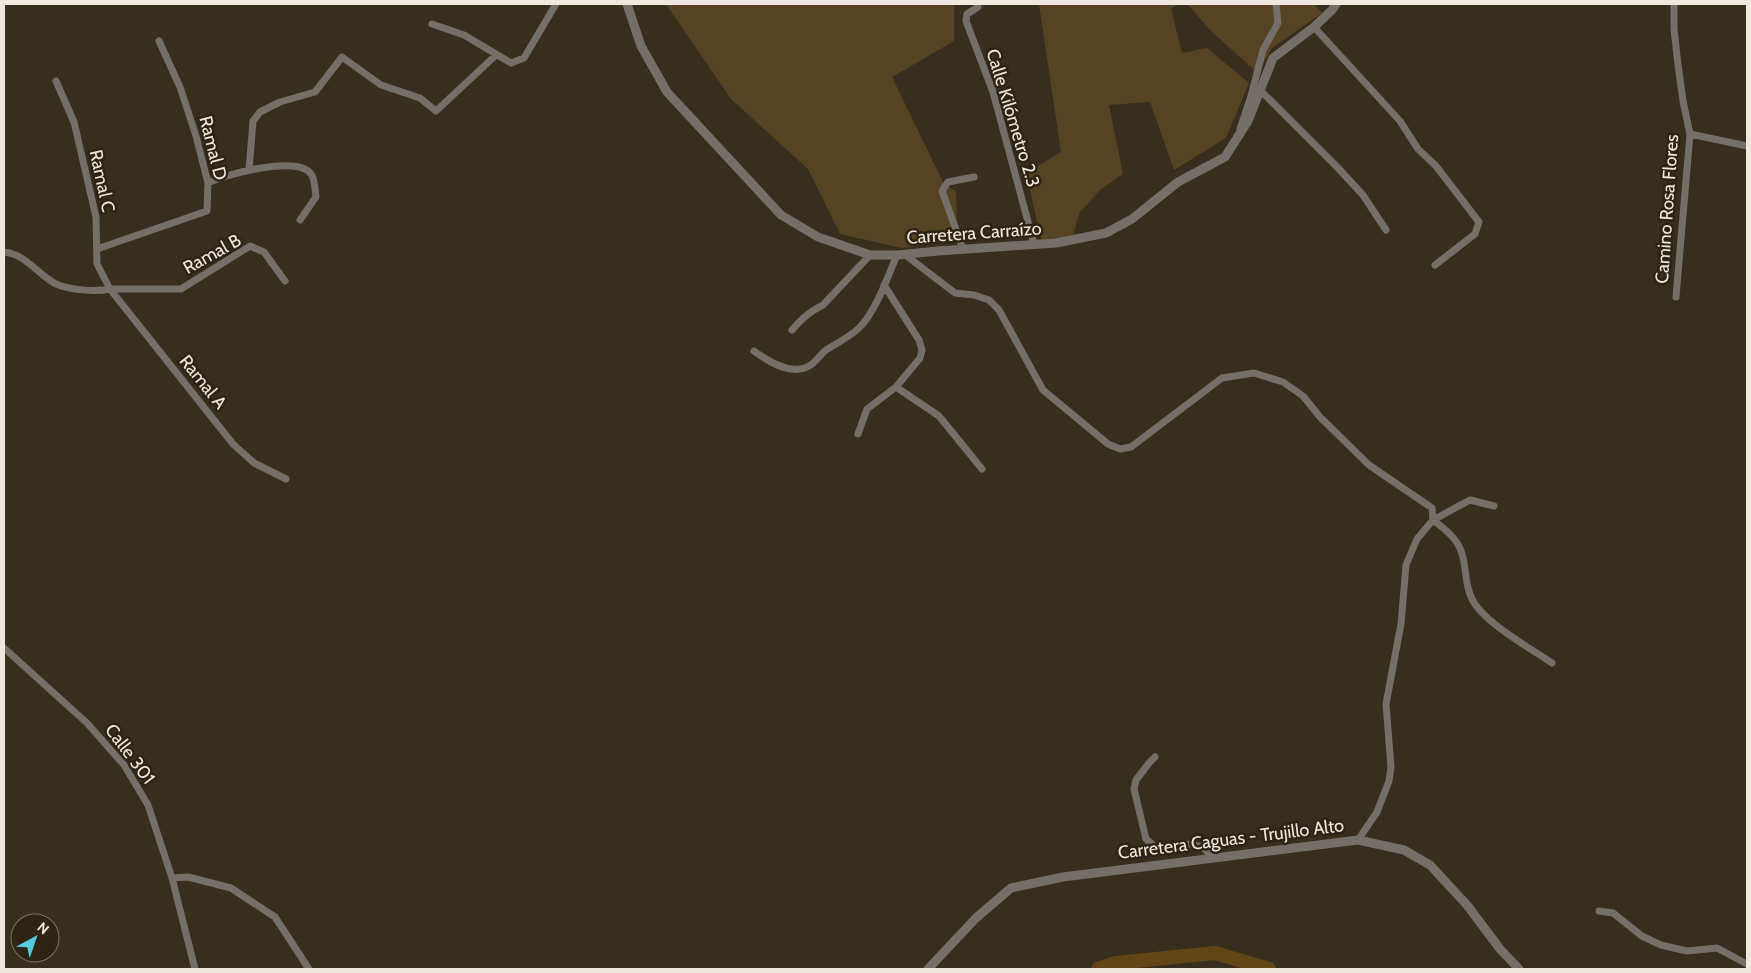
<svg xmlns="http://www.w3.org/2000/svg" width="1751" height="973" font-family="Cabin,sans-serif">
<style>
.green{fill:#564323}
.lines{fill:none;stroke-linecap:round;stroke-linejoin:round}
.river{stroke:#624514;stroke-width:14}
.minor{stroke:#746f68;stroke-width:7}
.tertiary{stroke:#746f68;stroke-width:9}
.labels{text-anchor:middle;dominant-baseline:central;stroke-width:5;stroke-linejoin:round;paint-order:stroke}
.street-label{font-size:18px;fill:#eee8de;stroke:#2e2415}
</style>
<rect width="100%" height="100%" fill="#382e1e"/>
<path class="green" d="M666 4H954V41L892 77 945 186 956 191 957 222 951 241 902 248 840 234 808 169 731 99Z
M1039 4H1179L1171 9 1182 53 1207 48 1249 83 1226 138 1174 170 1150 102 1109 105 1123 174 1100 190 1080 212 1073 235 1042 242 1026 173 1061 152Z
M1187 4H1314L1322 13 1272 48 1258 73 1213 33Z"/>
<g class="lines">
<path class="river" d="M1098 969 1116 963 1215 953 1269 969"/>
<path class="minor" d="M1674 4V29L1678 65 1683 101 1690 134 1676 297
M978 7 967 14 966 21 993 92 1034 244
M432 24 464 35 511 63 524 58 556 4
M1314 27 1400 121 1418 149 1436 166 1479 222 1475 234 1435 265
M56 81 74 122 96 217 97 264 110 289 233 444 254 463 286 479
M1260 90 1338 168 1363 195 1386 230
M1240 129 1251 96 1263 50 1278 23 1276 4
M1690 134 1747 146
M249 170 253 121 260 112 280 102 315 92 342 57 381 85 420 98 436 111 496 55
M208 183C226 174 298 155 311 174 315 179 315 190 316 197L300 220
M97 249 207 211 208 183 196 136 180 87 159 41
M963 249 942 191 948 182 974 177
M4 252C26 254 38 275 56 284 69 290 96 292 110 289H181L250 246 264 252 285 281
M904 254 955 293 974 295 989 300 999 310 1043 390 1108 444 1120 449 1131 447 1222 378 1254 373 1283 382 1303 396 1320 417 1369 465 1432 508 1433 520
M792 330C801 319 810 311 823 305L870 255
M754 351C769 362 794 378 812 364 817 360 821 354 826 350 836 344 849 337 858 329 876 312 887 278 897 255
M896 387 939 416 982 469
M858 434 867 409 896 387 920 358 922 350 919 340 884 285
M1433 520C1443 528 1457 538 1461 551 1467 566 1464 584 1472 599 1483 622 1530 648 1552 663
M4 648 87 723 124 765 148 805 172 878 195 969
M1155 757 1149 763 1136 780 1134 789 1146 839 1154 846 1166 847 1190 844 1202 847 1214 858
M1358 840 1377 812 1389 781 1391 767 1386 704 1401 624 1406 565 1417 539 1433 520 1470 500 1494 506
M172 878 188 877 231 888 275 917 309 969
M1599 911 1613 913 1642 936 1661 945 1687 951 1717 948 1747 964"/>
<path class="tertiary" d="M627 4 641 46 667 92 781 215 818 237 870 255H897L938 251 1056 243 1106 233 1132 219 1178 182 1225 157 1248 121 1273 58 1314 27 1332 10 1336 4
M928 969 976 918 1011 888 1063 877 1358 840 1404 850 1430 865 1467 905 1500 949 1519 969"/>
</g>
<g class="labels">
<g class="street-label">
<text transform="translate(1013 118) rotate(73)">Calle Kilómetro 2.3</text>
<text transform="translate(213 148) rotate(76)">Ramal D</text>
<text transform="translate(102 181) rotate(78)">Ramal C</text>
<text transform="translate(1667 209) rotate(-86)">Camino Rosa Flores</text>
<text transform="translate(974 233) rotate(-4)">Carretera Carraízo</text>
<text transform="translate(212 254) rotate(-29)">Ramal B</text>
<text transform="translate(203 382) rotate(51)">Ramal A</text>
<text transform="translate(130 754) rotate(53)">Calle 301</text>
<text transform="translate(1231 839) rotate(-7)">Carretera Caguas - Trujillo Alto</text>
</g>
</g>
<rect width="1751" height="973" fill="none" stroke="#eee8de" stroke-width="10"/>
<g transform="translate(35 938) rotate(40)"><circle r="24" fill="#2e2415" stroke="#7b7265"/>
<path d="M0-4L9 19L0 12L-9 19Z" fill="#54cadd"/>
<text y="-8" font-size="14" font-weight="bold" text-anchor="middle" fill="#eee8de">N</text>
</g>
</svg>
